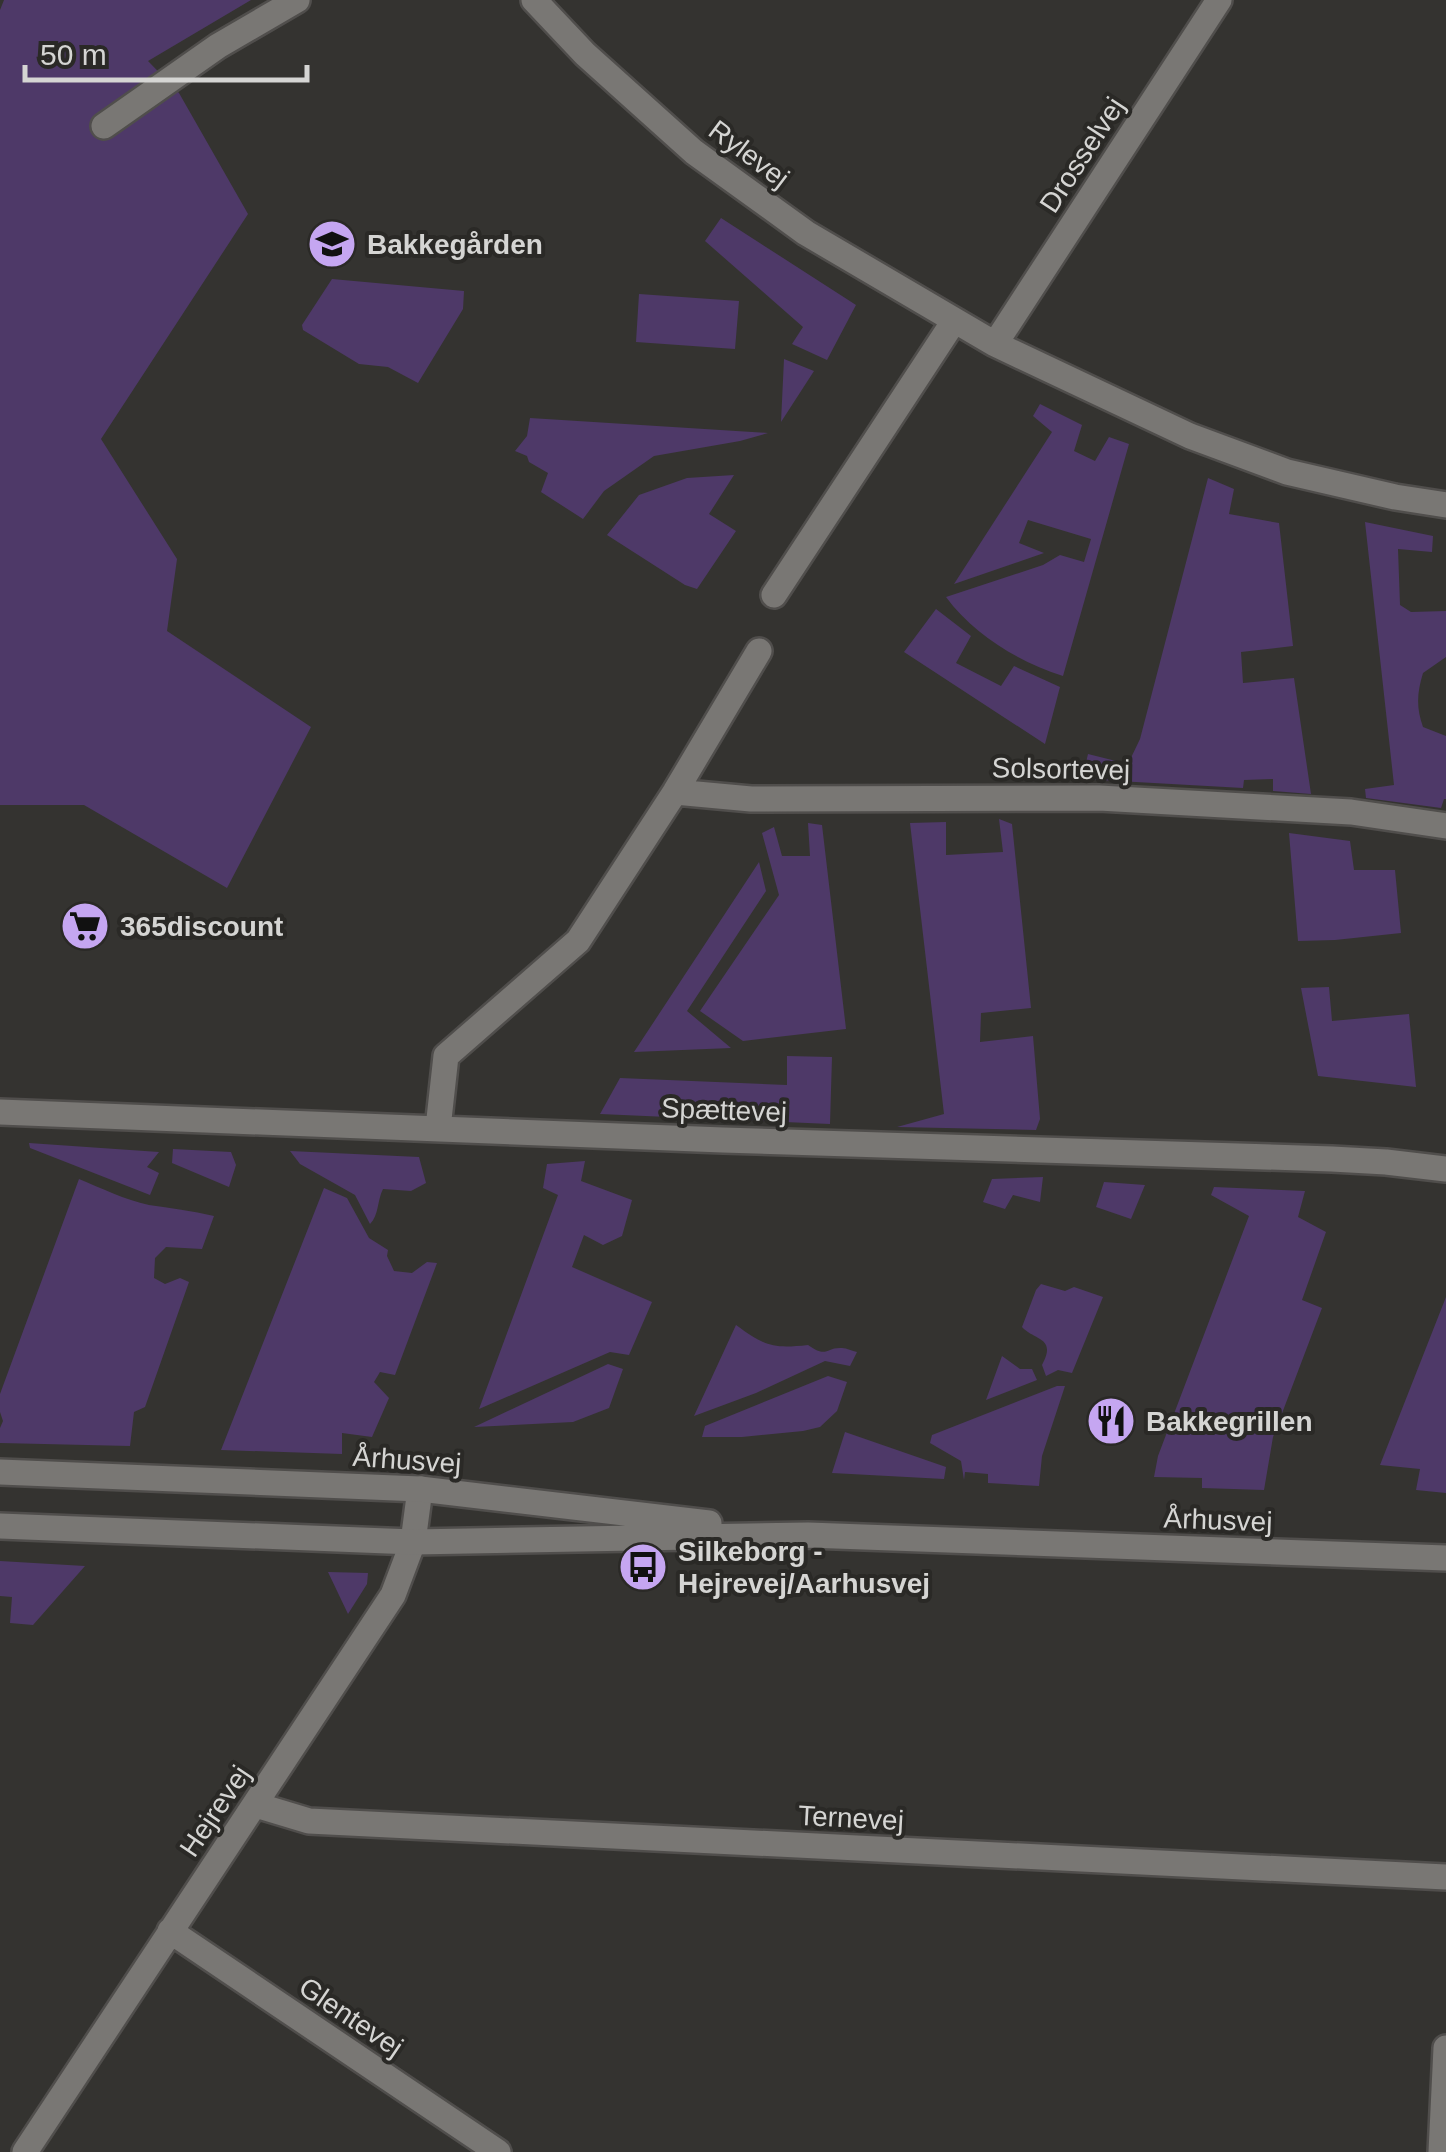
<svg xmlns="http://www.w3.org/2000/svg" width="1446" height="2152" font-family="Helvetica,sans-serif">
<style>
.green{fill:#4e3968}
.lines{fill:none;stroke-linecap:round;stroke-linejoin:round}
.minor-casing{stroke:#504e4c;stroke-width:30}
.tertiary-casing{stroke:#504e4c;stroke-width:30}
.minor{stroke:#797774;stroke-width:25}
.tertiary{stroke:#797774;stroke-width:25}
.labels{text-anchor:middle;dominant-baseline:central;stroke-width:8;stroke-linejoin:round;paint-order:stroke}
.street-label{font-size:28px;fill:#d5d5d3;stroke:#2a2926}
.poi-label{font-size:28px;font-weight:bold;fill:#d5d5d3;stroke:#2a2926;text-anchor:start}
</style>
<rect width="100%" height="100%" fill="#343330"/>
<path class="green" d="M4 0H251L148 61 179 93 248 214 101 439 177 559 167 631 311 727 227 888 84 805H0V10Z
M721 218 856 305 827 360 792 344 803 327 705 241Z
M332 279 464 291 463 309 418 383 388 367 359 364 303 330 302 325Z
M639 294 739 301 735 349 636 342Z
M784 359 814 371 781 422Z
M1040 404 1082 425 1074 451 1095 461 1109 437 1129 444 1063 676C1019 662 974 635 946 597L1043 565 1060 555 1084 562 1091 539 1028 520 1019 543 1044 553 954 584 1052 432 1033 416Z
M530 418 768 433 740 441 654 456 604 491 583 519 541 492 548 473 529 462 527 456 515 451 527 436Z
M734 475 709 514 736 531 697 589 685 585 607 535 639 495 687 478Z
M1208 478 1234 489 1229 514 1279 523 1293 646 1241 652 1243 683 1294 678 1311 794 1273 791V779L1244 780 1243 788 1082 779 1088 754 1128 764 1140 739Z
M1365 522 1433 536 1432 552 1398 549 1400 605 1411 612 1446 611V657L1423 673C1417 693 1416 707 1423 727L1446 736V799H1444L1441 808 1366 798 1365 789 1394 785Z
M936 609 971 636 956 663 1001 686 1014 666 1060 687 1045 744 904 652Z
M999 819 1012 824 1031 1008 981 1013 980 1042 1033 1036 1040 1119 1036 1130 897 1127 944 1114 910 823 946 822V855L1003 852Z
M808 823 822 825 846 1029 743 1041 700 1011 779 895 762 833 774 827 782 856H810Z
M1289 833 1350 841 1354 870H1395L1401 933 1335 940 1298 941Z
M759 862 766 891 687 1011 731 1048 634 1052Z
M1329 987 1332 1021 1409 1014 1416 1087 1318 1076 1301 988Z
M787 1056 832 1057 830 1124 600 1114 620 1078 787 1085Z
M29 1143 159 1152 147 1167 159 1173 150 1195 30 1148Z
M173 1149 231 1152 236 1165 229 1187 172 1163Z
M290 1151 419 1157 426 1183 411 1191 383 1189C377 1201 379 1215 370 1224L355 1195 300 1164Z
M585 1161 581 1181 632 1200 622 1236 603 1245 584 1235 572 1267 652 1302 629 1355 610 1352 479 1409 558 1195 543 1188 547 1164Z
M1043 1177 1040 1202 1013 1195 1005 1209 983 1202 992 1179Z
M79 1179C101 1188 125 1200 149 1205 170 1208 192 1211 214 1216L202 1249 166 1247 155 1258 154 1278 165 1284 180 1278 189 1282 145 1407 134 1412 130 1446 0 1443V1428L3 1421 0 1412V1394Z
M1104 1182 1145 1185 1131 1219 1096 1207Z
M1214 1187 1305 1191 1298 1217 1326 1232 1302 1300 1322 1308 1273 1437 1264 1490 1202 1488V1478L1154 1477 1158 1456 1249 1216 1211 1195Z
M324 1188 347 1198 369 1238 388 1250 387 1256 394 1271 412 1273 427 1262 437 1263 395 1375 380 1372 374 1382 389 1398 372 1437 342 1433V1454L221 1450Z
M1041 1284 1065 1291 1074 1287 1103 1297 1072 1373 1058 1370 1046 1376 1042 1365C1057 1337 1035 1341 1022 1327L1036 1290Z
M1446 1297V1493L1416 1490 1420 1469 1380 1465Z
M736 1325C765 1346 772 1349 808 1345 828 1359 825 1347 842 1348 847 1348 852 1351 857 1352L850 1366 825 1361 756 1393 694 1416Z
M1002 1356 1020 1369H1032L1037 1380 986 1400Z
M608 1364 623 1369 609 1408 573 1422 474 1427Z
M828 1376 847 1382 837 1411 820 1427 803 1431 742 1437H702L705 1426Z
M1057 1386H1065L1042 1456 1039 1486 988 1483V1474L965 1472 964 1480 961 1461 930 1443 932 1435Z
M845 1432 946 1467 944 1479 832 1473Z
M0 1561 85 1566 33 1625 10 1623 12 1597 0 1596Z
M328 1572 368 1573 367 1584 348 1614Z"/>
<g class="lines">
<g class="minor-casing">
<path id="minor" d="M534 0 585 54 694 152 806 233 995 344 1190 436 1287 472 1395 497 1446 505
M104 126 218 46 297 0
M995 344 1219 0
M774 595 954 321
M675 792 751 799 1099 798 1351 812 1446 826
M0 1112 723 1140 1332 1159 1386 1162 1446 1169
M438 1128 446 1056 578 941 675 792 759 651
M256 1805 309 1821 1446 1877
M170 1931 498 2152
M25 2152 393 1595 413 1542 420 1489
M1441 2152 1446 2048"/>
</g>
<g class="tertiary-casing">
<path id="tertiary" d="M0 1472 420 1489 709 1523
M0 1526 413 1542 808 1535 1446 1558"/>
</g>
<use href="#minor" class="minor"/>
<use href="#tertiary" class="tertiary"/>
</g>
<defs>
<g id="school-disc" transform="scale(2.5)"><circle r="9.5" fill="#c5a6f1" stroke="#2a2926"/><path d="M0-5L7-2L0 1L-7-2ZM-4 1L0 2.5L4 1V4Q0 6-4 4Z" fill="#111"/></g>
<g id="supermarket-disc" transform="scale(2.5)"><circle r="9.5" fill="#c5a6f1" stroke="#2a2926"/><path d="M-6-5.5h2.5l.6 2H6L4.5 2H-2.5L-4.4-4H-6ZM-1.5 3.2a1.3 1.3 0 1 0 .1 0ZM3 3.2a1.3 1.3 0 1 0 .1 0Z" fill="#111"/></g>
<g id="restaurant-disc" transform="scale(2.5)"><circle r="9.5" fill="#c5a6f1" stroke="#2a2926"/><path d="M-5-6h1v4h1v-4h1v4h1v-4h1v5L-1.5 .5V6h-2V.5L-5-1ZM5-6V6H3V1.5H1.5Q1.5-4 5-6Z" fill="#111"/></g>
<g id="bus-disc" transform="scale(2.5)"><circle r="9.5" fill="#c5a6f1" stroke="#2a2926"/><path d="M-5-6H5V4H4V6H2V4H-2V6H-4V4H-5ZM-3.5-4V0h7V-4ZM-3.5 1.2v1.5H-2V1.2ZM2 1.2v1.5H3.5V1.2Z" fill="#111"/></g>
</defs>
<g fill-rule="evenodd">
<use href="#school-disc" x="332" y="244"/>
<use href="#supermarket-disc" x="85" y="926"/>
<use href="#restaurant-disc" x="1111" y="1421"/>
<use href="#bus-disc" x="643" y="1567"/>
</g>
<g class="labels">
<g class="street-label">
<text transform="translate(749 154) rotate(37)">Rylevej</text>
<text transform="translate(1082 155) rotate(-57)">Drosselvej</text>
<text transform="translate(1061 769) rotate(1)">Solsortevej</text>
<text transform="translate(724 1110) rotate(2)">Spættevej</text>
<text transform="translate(407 1460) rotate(4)">Århusvej</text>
<text transform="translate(1218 1520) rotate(2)">Århusvej</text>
<text transform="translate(215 1811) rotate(-56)">Hejrevej</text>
<text transform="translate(851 1818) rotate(3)">Ternevej</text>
<text transform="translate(351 2017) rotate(34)">Glentevej</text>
</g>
<g class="poi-label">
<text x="367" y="244">Bakkegården</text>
<text x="120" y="926">365discount</text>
<text x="1146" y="1421">Bakkegrillen</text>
<text x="678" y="1551">Silkeborg -<tspan x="678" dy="32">Hejrevej/Aarhusvej</tspan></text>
</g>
</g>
<path d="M25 65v15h282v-15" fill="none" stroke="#d5d5d3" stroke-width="5"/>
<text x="40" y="65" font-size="30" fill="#d5d5d3" stroke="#2a2926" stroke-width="8" paint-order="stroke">50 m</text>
</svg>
